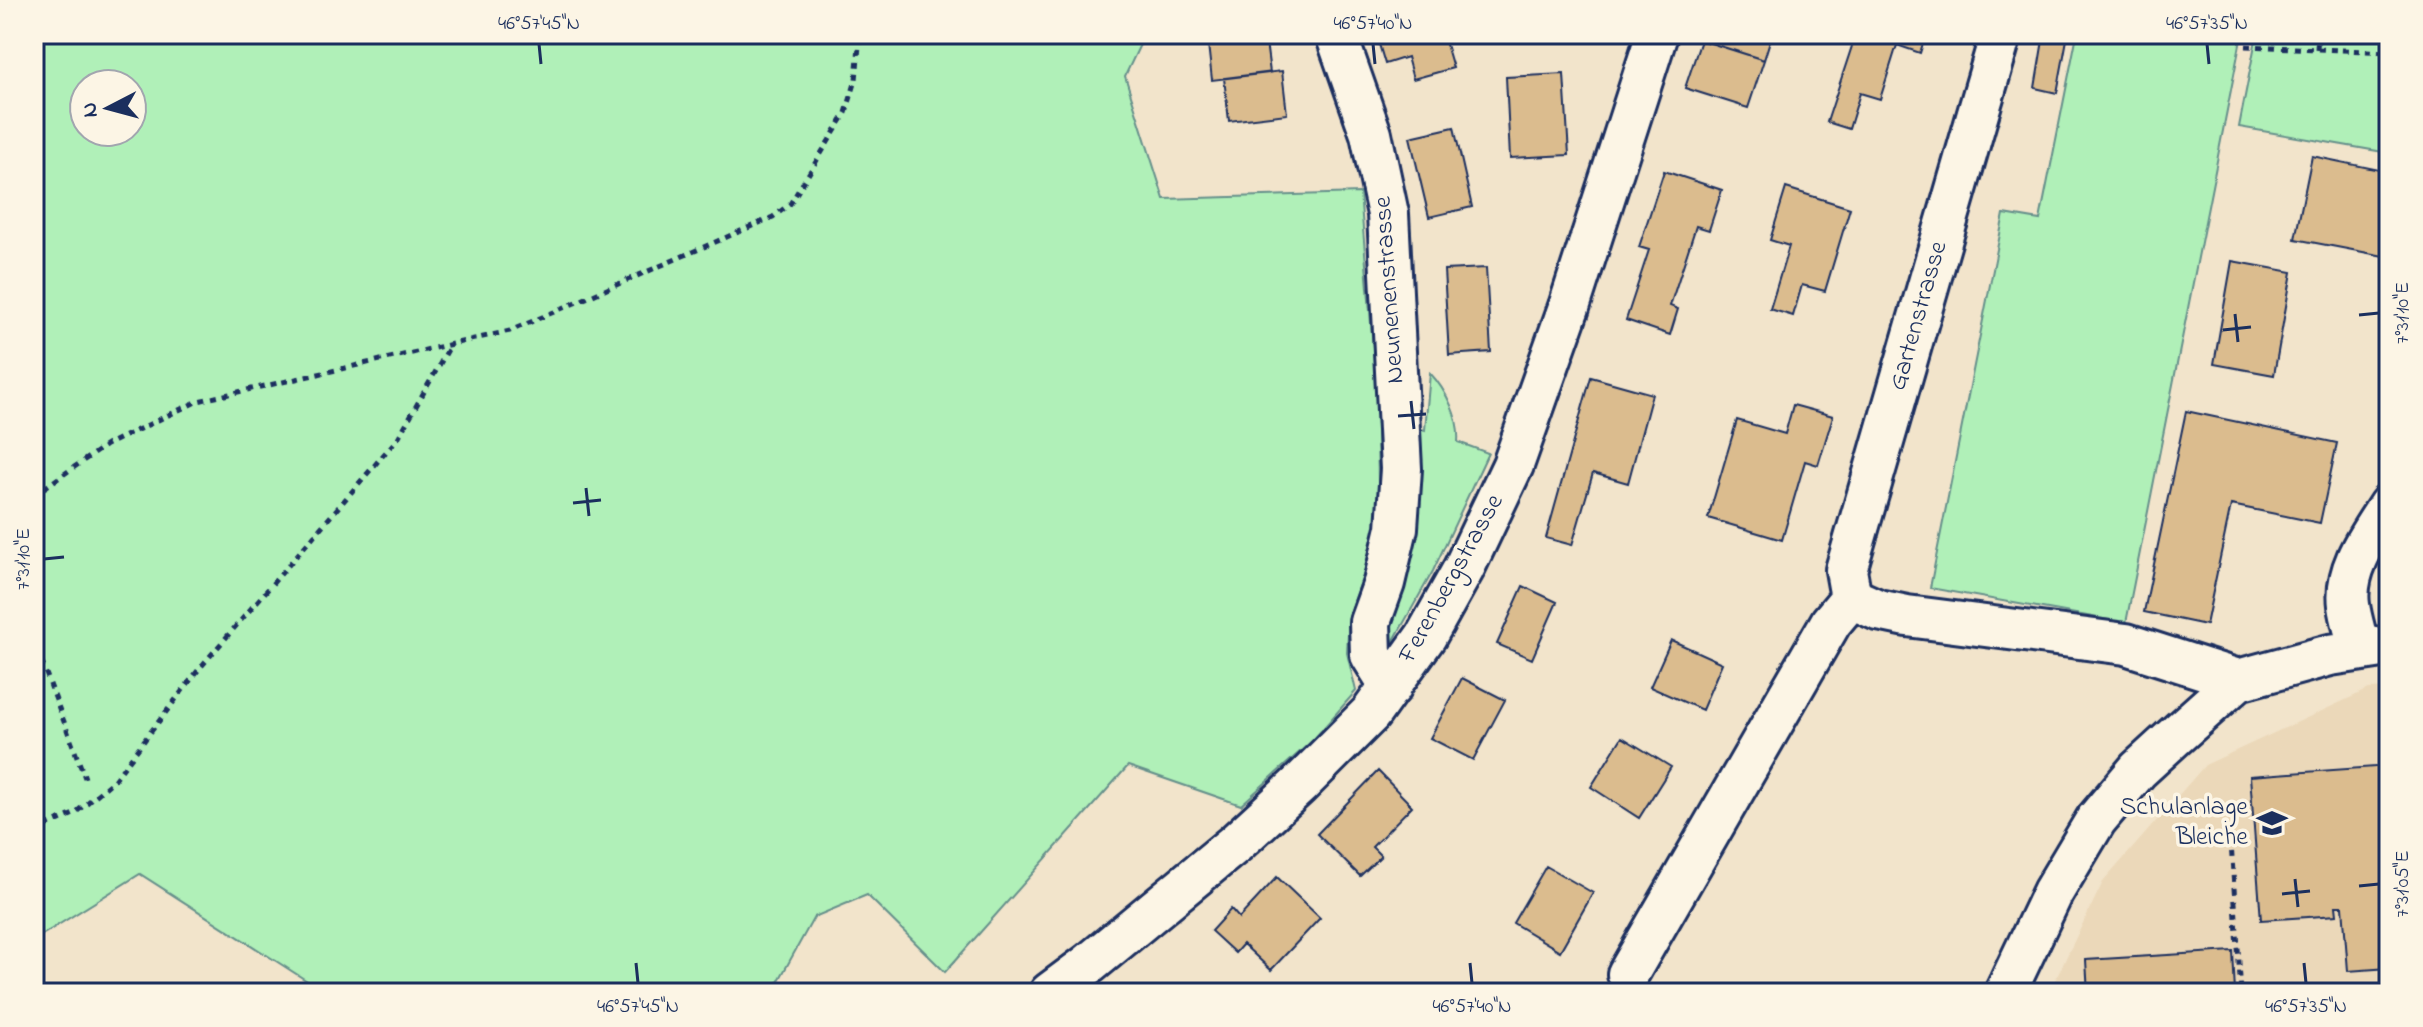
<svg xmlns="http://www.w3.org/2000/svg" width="2423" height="1027" font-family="'Indie Flower',sans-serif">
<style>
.built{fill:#ebd8b9}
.green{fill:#b0f0b8;stroke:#66908b;stroke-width:2;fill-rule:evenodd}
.building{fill:#dbbc8e;stroke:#1b2f5e;stroke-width:2}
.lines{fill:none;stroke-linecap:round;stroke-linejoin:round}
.minor-casing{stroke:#1b2f5e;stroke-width:46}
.path{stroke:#1b2f5e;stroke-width:5;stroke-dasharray:6 6;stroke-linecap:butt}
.minor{stroke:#fcf5e5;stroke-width:40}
.ticks{fill:none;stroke:#1b2f5e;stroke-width:3}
.labels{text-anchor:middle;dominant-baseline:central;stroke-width:7;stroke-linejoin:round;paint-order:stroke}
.street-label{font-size:26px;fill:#1b2f5e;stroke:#fcf5e5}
.poi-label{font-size:26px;fill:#1b2f5e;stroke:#fcf5e5;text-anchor:end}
.neatline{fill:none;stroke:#1b2f5e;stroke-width:3}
.ticks-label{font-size:20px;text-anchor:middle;fill:#1b2f5e}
</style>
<rect width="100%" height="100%" fill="#f2e4cb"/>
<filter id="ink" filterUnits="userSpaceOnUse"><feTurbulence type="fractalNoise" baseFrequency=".0125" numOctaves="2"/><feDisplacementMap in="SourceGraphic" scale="16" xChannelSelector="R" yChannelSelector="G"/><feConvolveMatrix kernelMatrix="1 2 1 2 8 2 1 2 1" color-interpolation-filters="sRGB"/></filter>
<g filter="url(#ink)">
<path class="built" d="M2389 688V993H2049L2103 882 2205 765 2369 689Z"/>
<path class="green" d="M34 34H1145L1125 76 1164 199 1360 193 1376 383 1379 530 1349 616 1347 653 1356 691 1313 740 1241 805 1128 766 945 972 867 895 814 917 772 993H326L140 874 34 940ZM84 84H132V132H84Z
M2077 34H2242L2126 623 1930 588 2004 214 2040 220Z
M2257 34H2389V153L2239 127Z
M1430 373C1446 390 1460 418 1458 442L1488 453 1433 571 1389 649 1384 640 1418 428 1425 430Z"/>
<path class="building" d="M1265 34 1270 73 1212 80 1207 35Z
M1376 34H1443L1453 68 1413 79 1407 57 1385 64Z
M1703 34H1772L1764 60 1701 40Z
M1856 34H1926L1920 53 1897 45 1880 99 1860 93 1849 129 1827 122Z
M2044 34H2068L2057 93 2035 88Z
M1701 40 1764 60 1748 108 1685 88Z
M1282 71 1287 114 1229 121 1224 78Z
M1564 74 1569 155 1510 158 1506 77Z
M1454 127 1472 207 1429 217 1410 137Z
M2312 156 2389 172V257L2295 239Z
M1664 171 1722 190 1709 230 1696 226 1670 306 1678 309 1670 335 1626 320 1649 250 1639 247Z
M1786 188 1850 208 1825 291 1802 285 1793 316 1770 309 1789 246 1770 240Z
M2232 261 2292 272 2274 375 2214 364Z
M1486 268 1491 352 1449 355 1444 270Z
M1591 377 1652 394 1628 483 1593 473 1572 545 1546 538Z
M1793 405 1833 416 1818 465 1805 461 1782 540 1708 518 1737 420 1785 434Z
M2186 411 2337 443 2320 523 2231 505 2206 625 2144 612Z
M1523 586 1557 602 1532 659 1497 644Z
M1671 640 1722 663 1702 710 1650 687Z
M1462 678 1505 700 1473 760 1430 738Z
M1622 737 1671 767 1639 818 1591 787Z
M2389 766V968L2348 971 2343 906H2336L2337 915 2261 920 2250 776Z
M1378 771 1412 806 1372 847 1381 856 1360 876 1317 834Z
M1546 866 1593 893 1560 951 1513 923Z
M1277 877 1320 918 1271 970 1243 944 1235 953 1211 931 1231 909 1239 918Z
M2233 951 2235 993H2088L2086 960Z"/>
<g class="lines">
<g class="minor-casing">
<path id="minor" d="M1336 34 1371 134 1388 214 1401 469 1397 528 1384 583 1370 622 1371 655 1391 687
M2001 34 1846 570 1851 598 1878 610 1907 616 2126 644 2238 680
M2359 649C2356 634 2351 620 2349 605 2344 568 2370 535 2389 505
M1628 974 1831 622 1851 598
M1050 993 1089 964 1236 843 1299 785 1371 713 1426 636 1464 568 1513 465 1569 307 1657 34
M2005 993 2053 892 2096 820 2138 770 2173 738 2238 680 2330 655 2389 646"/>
</g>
<path class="path" d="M1155 34 1165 44 1171 34
M2246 46 2389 52
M2317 49 2318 34
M34 495 106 445 198 401 510 331 773 217 790 204 846 113 856 80 860 34
M34 652 41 660 85 778
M2230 828 2241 993
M34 831 74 814 114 780 199 669 398 438 450 346"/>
<use href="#minor" class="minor"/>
</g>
</g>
<path class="ticks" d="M539 44 541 64M1373 44 1375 64M2207 44 2209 64M2235 314 2238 342M2359 315 2379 313M2223 330 2251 327M1411 401 1414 429M1398 416 1426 414M586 488 589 516M573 503 601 500M44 559 64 557M2295 879 2298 907M2359 886 2379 884M2282 894 2310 891M636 963 638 983M1470 963 1472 983M2304 963 2306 983"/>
<defs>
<g id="school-bare" transform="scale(2.4)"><path d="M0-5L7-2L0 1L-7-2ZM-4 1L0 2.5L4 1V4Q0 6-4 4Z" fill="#1b2f5e" stroke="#fcf5e5" stroke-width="2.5" paint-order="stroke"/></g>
</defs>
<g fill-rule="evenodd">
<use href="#school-bare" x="2272" y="823"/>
</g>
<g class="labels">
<g class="street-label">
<text transform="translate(1390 290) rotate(-94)">Neunenenstrasse</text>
<text transform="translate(1919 316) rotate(-74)">Gartenstrasse</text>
<text transform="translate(1452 579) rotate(-61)">Ferenbergstrasse</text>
</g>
<g class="poi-label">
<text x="2248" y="808">Schulanlage<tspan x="2248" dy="30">Bleiche</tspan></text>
</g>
</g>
<rect width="2423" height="1027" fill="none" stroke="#fcf5e5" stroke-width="88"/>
<g transform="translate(108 108) rotate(264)"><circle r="38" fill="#fcf5e5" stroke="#a2a6af" stroke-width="2"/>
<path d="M0-6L14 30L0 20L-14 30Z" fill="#1b2f5e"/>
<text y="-12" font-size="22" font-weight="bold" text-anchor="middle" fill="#1b2f5e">N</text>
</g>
<rect x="44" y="44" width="2335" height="939" class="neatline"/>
<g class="ticks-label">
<text x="539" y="29">46°57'45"N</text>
<text x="1373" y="29">46°57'40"N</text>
<text x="2207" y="29">46°57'35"N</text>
<text transform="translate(2401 313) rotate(-90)" y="7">7°31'10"E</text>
<text transform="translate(22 559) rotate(-90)" y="7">7°31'10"E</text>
<text transform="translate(2401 884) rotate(-90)" y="7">7°31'05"E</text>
<text x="638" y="1012">46°57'45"N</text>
<text x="1472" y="1012">46°57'40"N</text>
<text x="2306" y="1012">46°57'35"N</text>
</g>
</svg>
